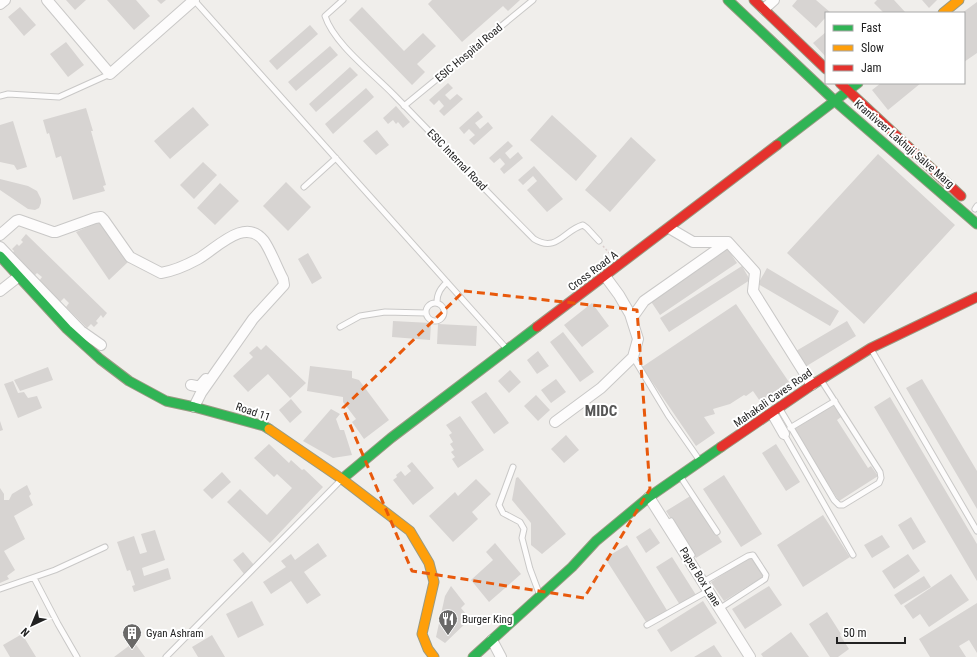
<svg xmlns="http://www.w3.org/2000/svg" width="977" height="657" font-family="'Roboto Condensed',sans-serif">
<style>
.building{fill:#d7d4d2}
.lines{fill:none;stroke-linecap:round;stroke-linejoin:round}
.lane-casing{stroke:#c9c8c7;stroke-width:7}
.street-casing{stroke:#c9c8c7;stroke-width:12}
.fast-casing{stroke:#999a82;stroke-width:11}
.slow-casing{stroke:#999a82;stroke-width:11}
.jam-casing{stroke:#999a82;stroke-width:11}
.path{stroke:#dccecd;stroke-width:1.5;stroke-dasharray:2 2;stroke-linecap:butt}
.lane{stroke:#fdfcfc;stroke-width:5}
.street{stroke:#fdfcfc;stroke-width:10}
.fast{stroke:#30b455;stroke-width:9}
.slow{stroke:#ff9f0a;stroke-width:9}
.jam{stroke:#e5322d;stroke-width:9}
.marked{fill:none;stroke:#e8590c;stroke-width:3;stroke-dasharray:8 5;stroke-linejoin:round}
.labels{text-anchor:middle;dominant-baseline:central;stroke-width:4;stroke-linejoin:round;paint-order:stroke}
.street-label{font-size:11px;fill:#222;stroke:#fff}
.poi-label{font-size:11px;fill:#222;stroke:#fff;text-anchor:start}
.district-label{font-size:15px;font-weight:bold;fill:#555;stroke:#fff}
</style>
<rect width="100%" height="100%" fill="#f0eeeb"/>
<path class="building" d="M66 0H86L75 10Z
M107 0H136L150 16 134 30Z
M157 0H166L161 4Z
M432 0H520L508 11 503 6 462 42 428 4Z
M797 0H816L831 13H826V17L816 28 792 6Z
M877 0H894L906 13H884L874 3Z
M922 0H937L929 8Z
M977 2V53L964 62V13H962Z
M20 7 36 25 24 36 8 17Z
M362 7 404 51 423 33 436 46 417 64 425 72 412 85 349 20Z
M310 25 318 34 277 70 269 61Z
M826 32V57L813 43Z
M66 42 84 65 68 77 50 54Z
M330 46 338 55 296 91 288 82Z
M350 67 358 75 316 112 309 104Z
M448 83 453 88 445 95 450 100 457 94 463 99 444 116 439 111 444 106 439 100 434 105 429 100Z
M881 83H921L888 110 872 90Z
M366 88 374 97 333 134 325 124Z
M396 106 410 122 403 128 398 122 396 124 393 120 388 124 383 118Z
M193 107 209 125 170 159 154 141Z
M86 108 93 131H91L106 185 103 186 105 191 73 200 61 156 56 158 49 133 47 134 43 120Z
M478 111 483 117 475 123 480 129 488 122 493 128 474 145 469 140 475 135 469 129 464 134 459 128Z
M552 115 597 156 576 181 530 140Z
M13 121 27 167 17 170 14 165 0 162V125Z
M377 130 389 145 376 155 363 141Z
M631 137 656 160 610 212 585 190Z
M508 141 513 146 505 153 510 159 518 152 523 158 504 174 500 169 505 164 500 158 494 163 489 158Z
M878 154 955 225 864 324 787 253Z
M203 162 217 175 194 199 180 185Z
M534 166 563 199 547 212 527 190 537 181 533 176 523 185 518 180Z
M0 179 28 186 37 191 41 199V203L39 208 35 210 28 209 0 190Z
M286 182 311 207 288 231 263 206Z
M220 183 239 201 215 225 197 208Z
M101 221 128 262 109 280 76 232Z
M26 234 107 313 103 318 101 315 96 321 98 323 94 327 91 324 87 328 66 307 69 303 64 298 60 302 39 281 42 277 37 273 34 276 11 255 14 251 12 249 17 244 19 246 23 242 21 240Z
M727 248 737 263 660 315 650 300Z
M308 253 322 278 312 284 298 259Z
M742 266 750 280 669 332 660 318Z
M767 268 839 311 830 326 758 284Z
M592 303 609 326 582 347 564 325Z
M736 304 793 388 764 407 753 391 746 396 744 395 730 404 713 409 715 414 704 417 715 433 696 446 642 367Z
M393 321 431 323 430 340 392 337Z
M847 321 856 336 805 367 796 351Z
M438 324 477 326 476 346 437 344Z
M563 332 594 372 580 382 550 342Z
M266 345 306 383 290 398 268 374 248 392 233 376 253 357 249 353 257 346 261 350Z
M538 351 549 366 537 374 527 360Z
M310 366 352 371V378L359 380 389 420 364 439 352 422 356 419 343 402V397L307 391Z
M48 367 53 380 20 391 14 380Z
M510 370 521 382 509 393 498 381Z
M556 379 566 392 551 403 541 390Z
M922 379 977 471V509L906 388Z
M13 381 18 393 24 392 28 398 37 396 42 408 18 418 4 384Z
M486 392 509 423 494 434 471 402Z
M536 395 550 410 538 421 524 406Z
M890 397 977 544V581L874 407Z
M291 399 302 412 290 423 279 410Z
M833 405 841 417 837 420 868 468 871 466 878 476 839 501 793 430Z
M331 409 340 414 336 419 340 430H344L352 455 333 458 303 441Z
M460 416 484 450 458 468 452 459 455 457 451 452 454 450 450 444 453 442 449 435 452 433 446 425Z
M0 421 3 430 0 431Z
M566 435 579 450 564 463 551 449Z
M269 444 289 463 291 460 302 470 304 469 323 487 270 543 227 502 240 489 267 515 292 488 277 474 274 477 254 458Z
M776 444 800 482 786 491 762 453Z
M412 462 434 488 413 505 393 480 397 477 396 475 401 471 405 476 411 471 407 466Z
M222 472 231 482 212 499 203 490Z
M724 475 762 534 741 547 703 489Z
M518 477 566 534 542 554 531 545V523L512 500 516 478Z
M476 479 491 494 472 512 478 519 453 542 429 516 455 492 458 496Z
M27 485 31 494 29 496 33 505 14 516 25 539 4 551 15 570 7 576 9 579 0 583V488L4 494V500H9L12 494Z
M692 495 722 542 696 558 666 511Z
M823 515 850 557 803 587 777 545Z
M911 517 926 542 913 550 898 525Z
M650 528 660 543 646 553 636 537Z
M155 530 165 560 142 568 144 576 168 568 171 579 134 592 132 586 135 585 130 570 127 571 117 542 134 536 140 554 147 552 141 534Z
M882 535 890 547 872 558 864 545Z
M318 543 327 556 304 572 321 595 307 604 291 581 271 594 263 582 286 567 281 561 291 554 295 560Z
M495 543 521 574 489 602 471 580 493 560 486 552Z
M627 545 668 612 648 625 605 558Z
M243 552 254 565 244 574 233 560Z
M908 554 920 571 894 589 882 571Z
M751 556 764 576 724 601 711 582Z
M672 557 696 595 680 605 656 567Z
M951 574 969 600 929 627 920 614 913 619 904 606Z
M924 576 931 587 901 605 894 595Z
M451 586 465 604 461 608 470 619 445 643 436 637 445 596Z
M769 586 782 605 745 629 732 609Z
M252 601 264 625 238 638 226 614Z
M703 601 717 623 671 652 657 630Z
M977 603V653L969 640 959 646 966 657H930L919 639Z
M827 612 841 634 840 635 849 649 838 657H830L809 624Z
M791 632 809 657H763L761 654Z
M22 634 36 657H10L3 645Z
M212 635 225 657H198L192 647Z
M134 642 145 657H114Z
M714 645 722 657H694Z"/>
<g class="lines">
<g class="lane-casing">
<path id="lane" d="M194 0 506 348
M343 0 325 16C334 44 374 74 394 95 441 143 487 192 534 239 557 253 564 230 583 225L587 228 599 241
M0 96 8 94 59 97 110 74
M404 106 533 0
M304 187 336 158
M975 209 977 206
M437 302C437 293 441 288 447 282
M426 312a9 9 0 1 1 18 0a9 9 0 1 1-18 0Z
M340 327 360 316 385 312 426 313
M871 349 977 531
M633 357 668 415 700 461
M780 409 834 500 839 505H843L879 483 881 478 880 472 821 380
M790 428 835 401
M784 434 853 555
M513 467 499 505 503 513 520 522 524 529 522 538 530 569 539 593
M680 476 717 532
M671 521 692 555
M34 578 58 624 77 657
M703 582 748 556 753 555 766 575 765 579 719 609
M0 589 55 570 105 547
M647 625 708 591
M166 657 341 480"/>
</g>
<g class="street-casing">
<path id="street" d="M47 0 110 74 194 0
M0 4 5 0
M764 9 774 0
M669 228 693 242H728L755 272 753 291 812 385
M0 235 16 221 19 220 53 232H56L95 218 101 217 104 220 130 257 161 273C173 271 187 265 198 259 216 249 245 216 264 241 271 251 277 268 283 279L284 285 253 319 201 393 194 407
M0 247 81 331 101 345
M0 291 18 277
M632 318 644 301 728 242
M191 385 196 386H200L206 379
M772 413 784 434
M555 422 601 388 633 357 638 339 630 314 619 295 605 276
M649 497 750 657
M492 640 501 657"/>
</g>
<g class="fast-casing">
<path id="fast" d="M728 0 835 101 977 224
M777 145 858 83
M0 256 67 329 100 359 129 381 166 401 194 407 264 426 269 429
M342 479 391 438 537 327
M473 657 572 567 596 541 649 497 721 447"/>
</g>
<g class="slow-casing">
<path id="slow" d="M943 13 959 0
M269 429 342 479 410 531 429 563 434 582 422 634 428 649 434 657"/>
</g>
<g class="jam-casing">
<path id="jam" d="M754 0 826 69
M840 83 961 196
M537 327 777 145
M721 447 812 385 871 348 977 297"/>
</g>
<path class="path" d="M603 246 611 255"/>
<use href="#lane" class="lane"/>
<use href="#street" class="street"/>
<use href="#fast" class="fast"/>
<use href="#slow" class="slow"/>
<use href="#jam" class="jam"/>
</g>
<path class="marked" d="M464 291 637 310 650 489 584 598 412 571 343 408Z"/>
<defs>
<g id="restaurant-pin" transform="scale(1)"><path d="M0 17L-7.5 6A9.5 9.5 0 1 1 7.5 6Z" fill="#6a6968" stroke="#fff"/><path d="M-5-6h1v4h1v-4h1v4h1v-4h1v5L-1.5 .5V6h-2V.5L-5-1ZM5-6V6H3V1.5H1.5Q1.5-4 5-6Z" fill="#fff"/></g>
<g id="building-pin" transform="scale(1)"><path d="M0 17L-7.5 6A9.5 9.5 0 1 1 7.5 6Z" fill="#6a6968" stroke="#fff"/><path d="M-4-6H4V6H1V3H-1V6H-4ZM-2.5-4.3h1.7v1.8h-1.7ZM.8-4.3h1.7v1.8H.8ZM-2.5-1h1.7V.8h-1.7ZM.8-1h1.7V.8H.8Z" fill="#fff"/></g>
</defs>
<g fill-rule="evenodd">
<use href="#restaurant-pin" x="448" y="619"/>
<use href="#building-pin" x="132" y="633"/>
</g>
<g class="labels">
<g class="street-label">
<text transform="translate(469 53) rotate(-40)">ESIC Hospital Road</text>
<text transform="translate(904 144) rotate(41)">Krantiveer Lakhuji Salve Marg</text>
<text transform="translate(457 160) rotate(46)">ESIC Internal Road</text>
<text transform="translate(593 271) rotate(-37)">Cross Road A</text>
<text transform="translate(773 398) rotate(-35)">Mahakali Caves Road</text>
<text transform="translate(253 412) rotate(19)">Road 11</text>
<text transform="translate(700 577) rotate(58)">Paper Box Lane</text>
</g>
<g class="poi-label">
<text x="462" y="619">Burger King</text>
<text x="146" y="633">Gyan Ashram</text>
</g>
<g class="district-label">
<text x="601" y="411">MIDC</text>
</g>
</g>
<rect x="825" y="12" width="140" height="72" fill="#ffffff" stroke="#a7a7a7"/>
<rect x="833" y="25" width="20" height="6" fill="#30b455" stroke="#a7a7a7"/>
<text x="861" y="32" font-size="12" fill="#222222">Fast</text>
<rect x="833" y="45" width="20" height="6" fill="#ff9f0a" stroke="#a7a7a7"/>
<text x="861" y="52" font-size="12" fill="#222222">Slow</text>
<rect x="833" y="65" width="20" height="6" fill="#e5322d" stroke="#a7a7a7"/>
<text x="861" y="72" font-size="12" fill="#222222">Jam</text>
<g transform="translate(32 625) rotate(224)" stroke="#ffffff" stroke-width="3" paint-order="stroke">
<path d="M0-3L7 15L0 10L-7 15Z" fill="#222222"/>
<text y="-6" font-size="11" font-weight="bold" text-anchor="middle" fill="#222222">N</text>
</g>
<path d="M837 637v6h68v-6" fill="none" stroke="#222222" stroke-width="2"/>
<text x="843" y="637" font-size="12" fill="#222222" stroke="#ffffff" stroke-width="3" paint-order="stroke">50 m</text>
</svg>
